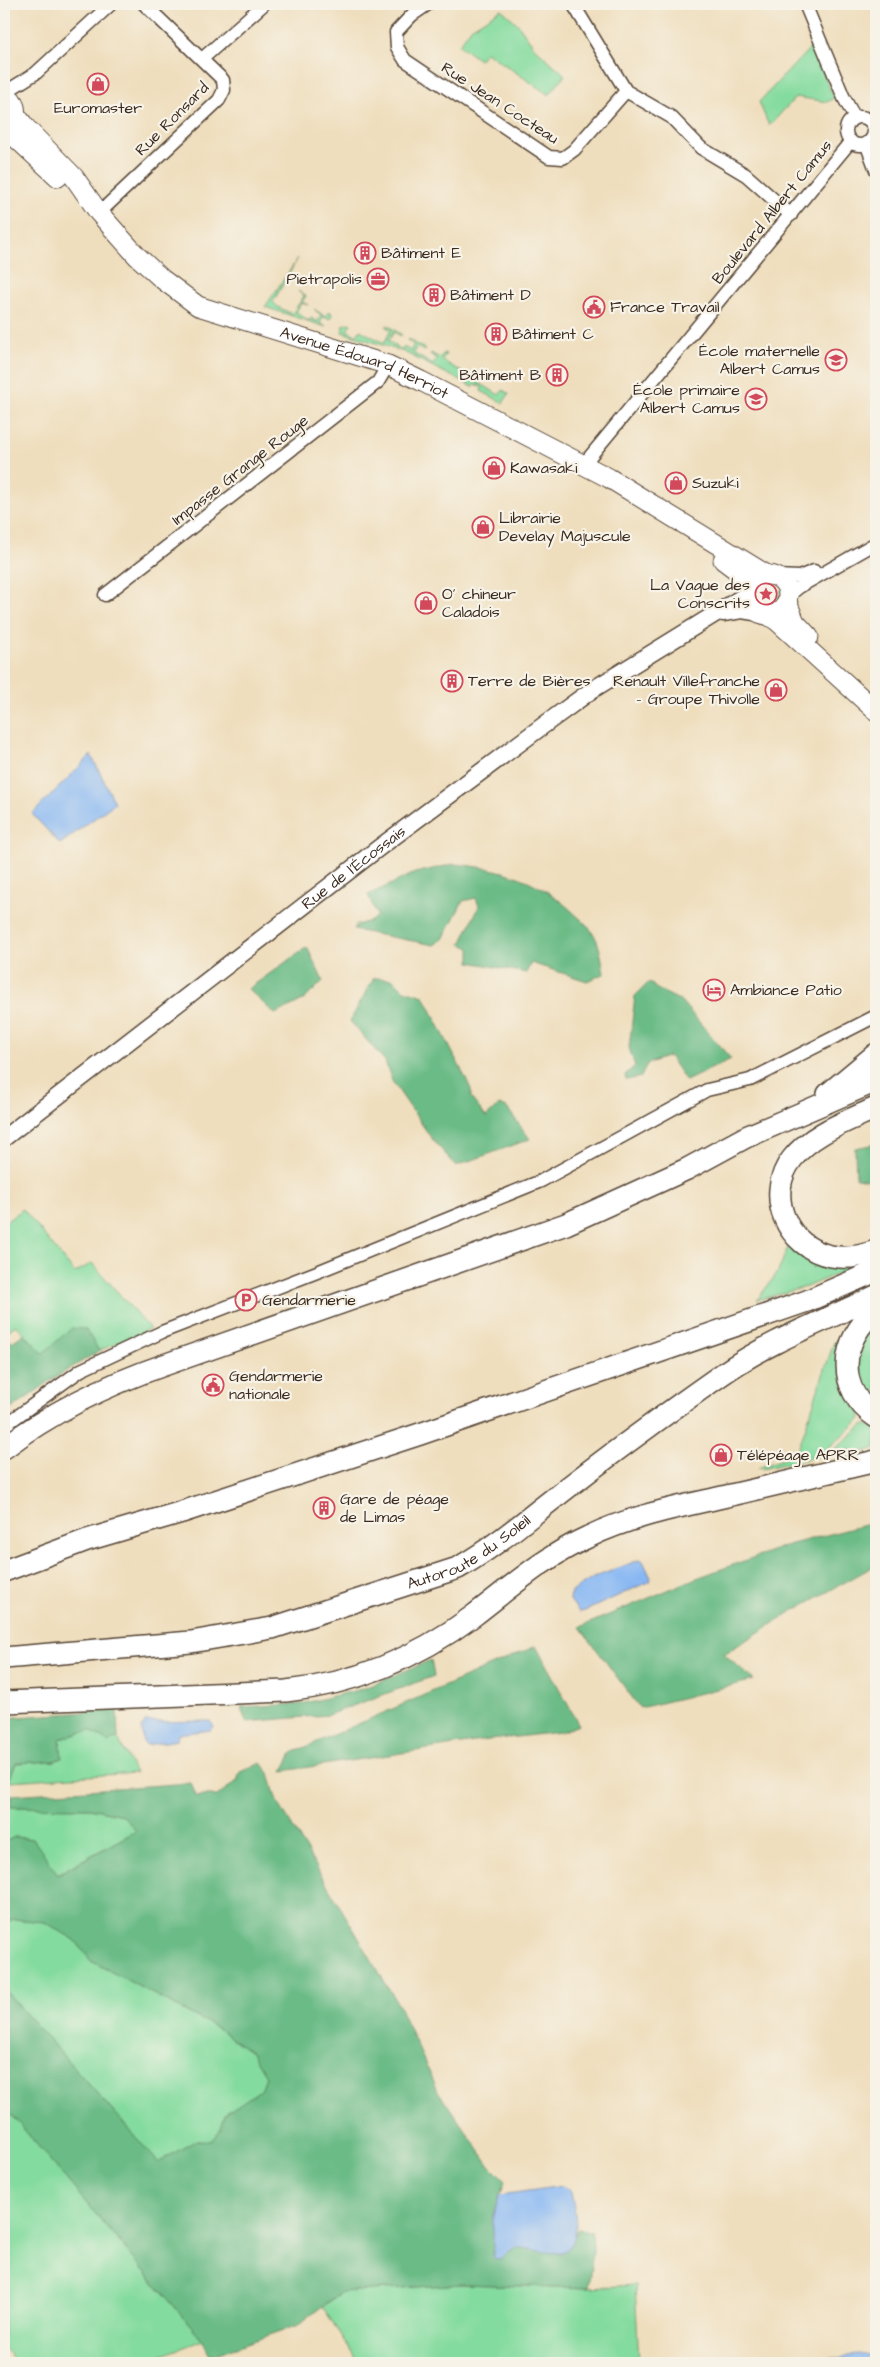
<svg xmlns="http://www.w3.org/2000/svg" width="880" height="2367" font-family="'Architects Daughter',sans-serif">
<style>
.green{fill:#84db9f;stroke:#60825e}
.forest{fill:#6bbb86;stroke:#537252}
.water{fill:#87b7f3;stroke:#617088}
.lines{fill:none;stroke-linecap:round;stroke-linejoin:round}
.minor-casing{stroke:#564536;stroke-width:15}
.secondary-casing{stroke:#564536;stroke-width:19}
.primary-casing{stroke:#564536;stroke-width:21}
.motorway-casing{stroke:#564536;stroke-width:24}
.minor{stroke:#fff;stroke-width:12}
.secondary{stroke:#fff;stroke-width:16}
.primary{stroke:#fff;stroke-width:19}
.motorway{stroke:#fff;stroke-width:21}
.labels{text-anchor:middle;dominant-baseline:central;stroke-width:4.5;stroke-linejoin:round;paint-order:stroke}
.street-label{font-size:16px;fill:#3b2a1e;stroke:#f7f3e8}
.poi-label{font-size:16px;fill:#3b2a1e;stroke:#f7f3e8;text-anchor:start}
</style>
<rect width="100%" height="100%" fill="#f7f3e8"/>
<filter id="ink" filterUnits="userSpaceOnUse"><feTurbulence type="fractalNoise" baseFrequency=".02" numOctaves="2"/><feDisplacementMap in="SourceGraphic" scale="10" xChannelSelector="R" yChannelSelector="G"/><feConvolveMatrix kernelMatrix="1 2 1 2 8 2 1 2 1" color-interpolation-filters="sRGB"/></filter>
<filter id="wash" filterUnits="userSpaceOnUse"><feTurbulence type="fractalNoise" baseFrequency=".0096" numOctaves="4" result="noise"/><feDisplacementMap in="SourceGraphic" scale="20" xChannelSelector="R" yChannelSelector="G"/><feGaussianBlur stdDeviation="1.12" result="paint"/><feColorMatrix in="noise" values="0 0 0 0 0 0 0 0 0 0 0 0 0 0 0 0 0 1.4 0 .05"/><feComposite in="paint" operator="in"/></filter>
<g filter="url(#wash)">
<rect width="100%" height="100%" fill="#efdebd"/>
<path class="green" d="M501 9 517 23 535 48 565 75 549 95 486 52 479 60 459 45 471 28Z
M812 46 834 98 827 102 796 97 769 126 759 102Z
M298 258 273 302 278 307 292 314 304 296 298 291 306 296 302 302 308 305 301 303 296 312 309 321 311 318 317 322 321 315 314 309 326 317 330 311 332 314 330 319 323 317 320 323 326 327 265 307Z
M349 323 351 324 347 330 356 335 360 330 384 343 391 330 386 327 387 325 402 335 401 336 394 332 388 341 402 350 404 347 410 351 414 345 407 340 408 339 425 349 424 351 417 347 413 353 433 365 437 359 430 354 431 353 440 358 444 353 446 354 442 360 499 395 503 390 509 394 503 403 481 391 482 387 475 384 473 387 404 352 342 332 344 325Z
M767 583 780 591C781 601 775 605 766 606L757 597 759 587Z
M23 1209 75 1273 92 1263 150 1329 99 1351 85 1329 43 1353 16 1325 5 1333 11 1342 4 1347V1223Z
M790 1242 856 1266 806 1287 757 1300 778 1272Z
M876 1323V1404C861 1392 851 1359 861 1342 864 1335 871 1329 876 1323Z
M851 1329 861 1419 819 1456 762 1469 758 1468 785 1458 799 1447 834 1342Z
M863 1425H867L876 1428V1448L860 1453 845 1449 832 1451Z
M90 1730 108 1742 118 1738 135 1773 9 1781 16 1763 54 1761 61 1758 60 1739Z
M12 1795V1807L90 1808 123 1815 136 1831 57 1874 33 1839 15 1837 4 1842V1796Z
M13 1919 45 1922 75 1940 91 1961 219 2029 252 2053 266 2076 262 2089 225 2114 221 2129 211 2141 197 2140 158 2163 4 1989V1925Z
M4 2106 203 2340 142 2363H18L4 2349Z
M462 2284 588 2288 635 2285 639 2363H358L323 2307 341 2292Z"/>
<path class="forest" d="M454 864C505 869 537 878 575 914 580 919 587 924 591 930 600 942 602 960 604 974L587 981 531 963 526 973 470 962V948L461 944 479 906 476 898 463 901 443 939 434 945 354 930 356 925 371 921 377 915 368 895 415 873Z
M307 947 323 981 305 999 275 1014 248 989Z
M374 978 393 979 404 990 424 996 471 1089V1098L486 1117 499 1105 507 1108 530 1139 456 1166 432 1139 392 1081 385 1061 350 1021Z
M649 982 657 989 681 1001 731 1059 686 1081 669 1056 647 1064 641 1077 626 1080 625 1075 635 1066 629 1048 635 996Z
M876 1144V1181L856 1178 855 1148Z
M72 1328 85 1329 99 1351 53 1379 4 1414V1347L24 1334 43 1353Z
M876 1522V1565L791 1612 724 1654 754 1680 640 1708 580 1627 694 1579 788 1545Z
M536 1646 579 1725 560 1732 481 1741 283 1771 292 1753Z
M431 1660 434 1676 328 1715 246 1722 241 1707 301 1704 362 1689Z
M117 1710 118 1738 108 1742 90 1730 60 1739 62 1758 54 1761 16 1763 9 1781H4V1718Z
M261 1763 269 1773 276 1799 398 2004 438 2091 490 2166 505 2181 493 2215 500 2259 515 2247 561 2253 567 2249 578 2229 592 2231 593 2251 588 2288 462 2284 341 2292 298 2325 210 2356 203 2340 4 2106V1989L158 2162 197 2140 211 2141 221 2129 225 2114 262 2089 266 2076 252 2053 219 2029 91 1961 75 1940 45 1922 13 1919 4 1925V1905L9 1901 4 1894V1842L15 1837 33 1839 58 1874 136 1831 123 1815 90 1808 11 1807 12 1795 191 1783 196 1796H217L237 1781 240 1772Z"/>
<path class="water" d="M91 755 115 803 60 844 32 814Z
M639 1560 643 1561 651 1578 650 1581 585 1611 579 1612 570 1600 571 1592 593 1578Z
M210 1721 214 1727 211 1730 178 1734 177 1740 147 1745 143 1742 142 1729 145 1722Z
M563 2186 571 2192C574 2208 584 2244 562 2252 553 2255 526 2248 515 2247L500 2259 493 2258V2215L500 2195Z
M873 2354 876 2357V2363H787L794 2360Z"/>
</g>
<g filter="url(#ink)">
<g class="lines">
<g class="minor-casing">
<path id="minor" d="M428 4 412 15 396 32 397 47 405 60 549 157 563 158 574 150 626 91
M573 4 626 91 671 117 701 148 746 175 791 215
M805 4 844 98 855 118
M202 59 264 4
M4 93 36 73 111 4
M846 131a14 14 0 1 1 28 0a14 14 0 1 1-28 0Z
M866 143 876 170
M99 213 219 100 224 90 223 80 144 4
M583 465 851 141
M776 576 799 577 814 571
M105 595 378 382 388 365
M788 596 799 587 876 543
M4 1426 81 1370 162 1332 317 1272 541 1181 707 1090 750 1080 876 1016"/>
</g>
<g class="secondary-casing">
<g id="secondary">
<path d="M723 613 742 610 761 613"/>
<path id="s1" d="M4 1138 380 847 548 722 592 690 749 593"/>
</g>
</g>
<g class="primary-casing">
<g id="primary">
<path d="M4 94C16 100 19 113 11 124"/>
<path id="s2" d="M16 115 26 128 74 177 99 213 137 256 162 279 198 306 388 365 421 381 609 478 767 575"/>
<path d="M4 132 17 139 58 177"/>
<path d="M723 560 739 572 750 587"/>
<circle cx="768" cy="595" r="20"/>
<path d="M787 602 795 622 809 637"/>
<path d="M766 614 777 621 876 711"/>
</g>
</g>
<g class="motorway-casing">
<g id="motorway">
<path d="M828 1094 876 1054"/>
<path d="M876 1108C848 1121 812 1133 792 1159 764 1195 787 1248 831 1256 846 1259 862 1256 876 1251"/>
<path d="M876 1311C839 1339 836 1390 876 1417"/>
<path d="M4 1448C53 1411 106 1385 164 1365L566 1224 687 1169 746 1137 876 1081"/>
<path d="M4 1571 87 1540 182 1512 420 1434 807 1301 876 1271"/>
<path id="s3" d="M4 1658 191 1642 272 1628 458 1568C493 1548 522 1523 553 1499 608 1456 664 1415 721 1375 769 1341 824 1321 876 1296"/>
<path d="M4 1702 286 1691C354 1684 418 1657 473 1616 511 1587 544 1557 588 1537 629 1517 674 1508 718 1498 771 1486 824 1473 876 1461"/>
</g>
</g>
<use href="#minor" class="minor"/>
<use href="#secondary" class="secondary"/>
<use href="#primary" class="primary"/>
<use href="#motorway" class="motorway"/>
</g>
</g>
<defs>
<g id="shop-ring" transform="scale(1.125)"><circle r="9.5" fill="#f7f3e8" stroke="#d1495b" stroke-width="1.5"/><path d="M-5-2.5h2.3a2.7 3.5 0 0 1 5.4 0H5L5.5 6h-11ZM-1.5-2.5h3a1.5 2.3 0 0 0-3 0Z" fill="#d1495b"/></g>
<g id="building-ring" transform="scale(1.125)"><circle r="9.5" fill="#f7f3e8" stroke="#d1495b" stroke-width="1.5"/><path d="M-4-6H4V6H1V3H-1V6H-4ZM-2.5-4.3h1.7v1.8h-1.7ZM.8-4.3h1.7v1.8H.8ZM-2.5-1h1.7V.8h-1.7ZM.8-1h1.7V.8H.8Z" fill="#d1495b"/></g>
<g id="office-ring" transform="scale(1.125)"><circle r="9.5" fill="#f7f3e8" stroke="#d1495b" stroke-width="1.5"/><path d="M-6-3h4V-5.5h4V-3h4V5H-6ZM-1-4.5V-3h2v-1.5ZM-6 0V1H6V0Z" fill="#d1495b"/></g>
<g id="civic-ring" transform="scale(1.125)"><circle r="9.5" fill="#f7f3e8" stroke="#d1495b" stroke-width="1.5"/><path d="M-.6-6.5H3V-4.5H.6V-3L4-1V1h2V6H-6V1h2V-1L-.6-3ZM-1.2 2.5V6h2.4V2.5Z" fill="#d1495b"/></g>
<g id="school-ring" transform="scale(1.125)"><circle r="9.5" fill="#f7f3e8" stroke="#d1495b" stroke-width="1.5"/><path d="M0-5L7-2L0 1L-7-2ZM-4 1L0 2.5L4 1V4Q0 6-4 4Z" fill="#d1495b"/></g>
<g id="sight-ring" transform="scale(1.125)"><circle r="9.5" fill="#f7f3e8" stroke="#d1495b" stroke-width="1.5"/><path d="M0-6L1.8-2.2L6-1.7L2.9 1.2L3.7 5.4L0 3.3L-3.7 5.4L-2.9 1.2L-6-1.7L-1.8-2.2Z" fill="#d1495b"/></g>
<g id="hotel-ring" transform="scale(1.125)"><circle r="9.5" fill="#f7f3e8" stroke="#d1495b" stroke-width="1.5"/><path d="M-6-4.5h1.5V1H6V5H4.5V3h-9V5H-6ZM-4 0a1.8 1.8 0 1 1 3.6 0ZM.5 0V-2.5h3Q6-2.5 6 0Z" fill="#d1495b"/></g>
<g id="parking-ring" transform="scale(1.125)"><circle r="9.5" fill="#f7f3e8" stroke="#d1495b" stroke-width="1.5"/><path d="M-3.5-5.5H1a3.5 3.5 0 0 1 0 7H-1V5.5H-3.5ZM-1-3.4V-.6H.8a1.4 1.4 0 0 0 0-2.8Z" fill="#d1495b"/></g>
</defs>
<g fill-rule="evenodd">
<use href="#shop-ring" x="98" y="84"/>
<use href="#building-ring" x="365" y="253"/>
<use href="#office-ring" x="378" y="279"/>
<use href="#building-ring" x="434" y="295"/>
<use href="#civic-ring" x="594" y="307"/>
<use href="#building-ring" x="496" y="334"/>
<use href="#school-ring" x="836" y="360"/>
<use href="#building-ring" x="557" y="375"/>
<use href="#school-ring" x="756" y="399"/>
<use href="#shop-ring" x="494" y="468"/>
<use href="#shop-ring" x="676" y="483"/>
<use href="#shop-ring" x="483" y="527"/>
<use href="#sight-ring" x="766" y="594"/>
<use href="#shop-ring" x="426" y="603"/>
<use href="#building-ring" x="452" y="681"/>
<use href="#shop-ring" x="776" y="690"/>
<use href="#hotel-ring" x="714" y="990"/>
<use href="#parking-ring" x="246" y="1300"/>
<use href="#civic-ring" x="213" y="1385"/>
<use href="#shop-ring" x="721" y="1455"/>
<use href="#building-ring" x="324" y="1508"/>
</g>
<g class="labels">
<g class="street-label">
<text transform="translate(500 103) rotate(33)">Rue Jean Cocteau</text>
<text transform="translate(172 119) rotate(-45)">Rue Ronsard</text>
<text transform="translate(772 212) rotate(-51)">Boulevard Albert Camus</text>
<text stroke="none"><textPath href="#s2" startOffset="441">Avenue Édouard Herriot</textPath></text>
<text transform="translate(240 470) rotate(-38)">Impasse Grange Rouge</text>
<text stroke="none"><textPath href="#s1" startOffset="442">Rue de l'Écossais</textPath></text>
<text stroke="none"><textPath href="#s3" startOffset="482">Autoroute du Soleil</textPath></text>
</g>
<g class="poi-label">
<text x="98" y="108" text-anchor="middle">Euromaster</text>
<text x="381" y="253">Bâtiment E</text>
<text x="362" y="279" text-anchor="end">Pietrapolis</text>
<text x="450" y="295">Bâtiment D</text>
<text x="610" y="307">France Travail</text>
<text x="512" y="334">Bâtiment C</text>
<text x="820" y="351" text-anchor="end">École maternelle<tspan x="820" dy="18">Albert Camus</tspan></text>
<text x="541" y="375" text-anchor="end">Bâtiment B</text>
<text x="740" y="390" text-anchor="end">École primaire<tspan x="740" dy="18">Albert Camus</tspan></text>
<text x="510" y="468">Kawasaki</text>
<text x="692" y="483">Suzuki</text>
<text x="499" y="518">Librairie<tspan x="499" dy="18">Develay Majuscule</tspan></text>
<text x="750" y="585" text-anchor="end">La Vague des<tspan x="750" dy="18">Conscrits</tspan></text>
<text x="442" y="594">O' chineur<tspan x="442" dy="18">Caladois</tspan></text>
<text x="468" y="681">Terre de Bières</text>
<text x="760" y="681" text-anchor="end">Renault Villefranche<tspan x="760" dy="18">- Groupe Thivolle</tspan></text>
<text x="730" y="990">Ambiance Patio</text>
<text x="262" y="1300">Gendarmerie</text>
<text x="229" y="1376">Gendarmerie<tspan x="229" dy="18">nationale</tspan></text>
<text x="737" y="1455">Télépéage APRR</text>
<text x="340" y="1499">Gare de péage<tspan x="340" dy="18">de Limas</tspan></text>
</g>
</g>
<rect width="880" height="2367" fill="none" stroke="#f7f3e8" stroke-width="20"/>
</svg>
